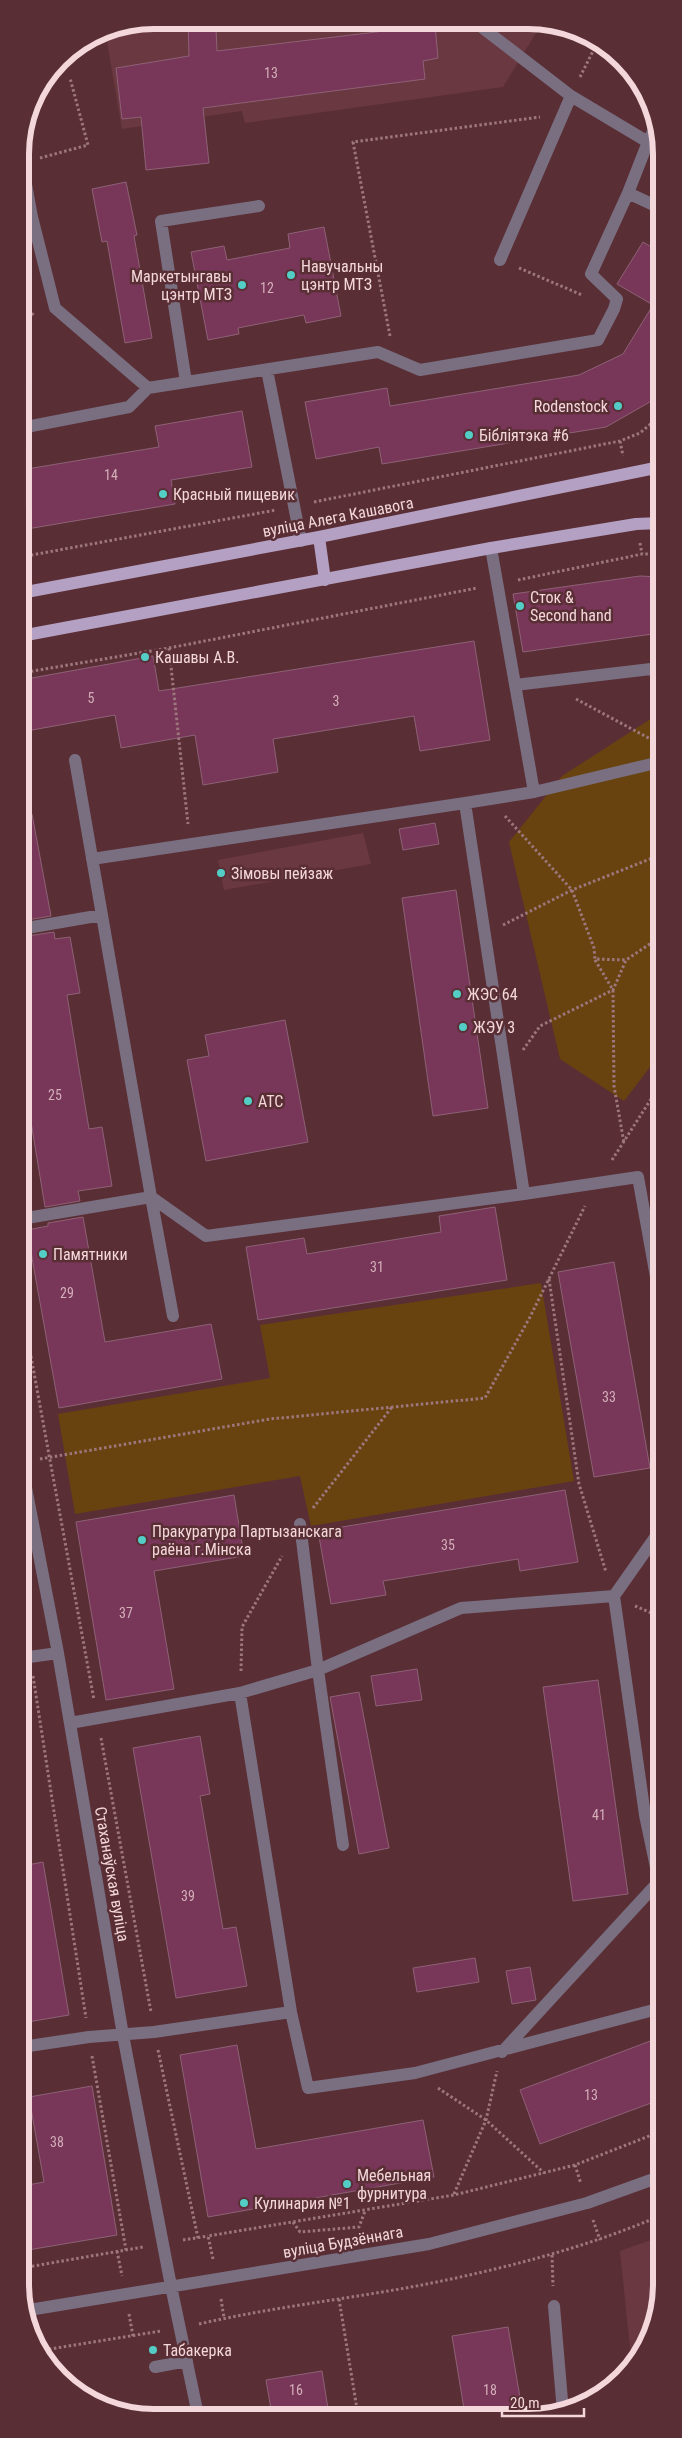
<svg xmlns="http://www.w3.org/2000/svg" width="682" height="2438" font-family="'Roboto Condensed',sans-serif">
<style>
.built{fill:#6a3840}
.green{fill:#68430f}
.building{fill:#783758;stroke:#8e6176}
.lines{fill:none;stroke-linecap:round;stroke-linejoin:round}
.path{stroke:#9d777d;stroke-width:3;stroke-dasharray:2.5 2.5;stroke-linecap:butt}
.minor{stroke:#796f81;stroke-width:12}
.major{stroke:#b4a0c3;stroke-width:12}
.poi-dot{fill:#54cdc7;stroke:#5a2e35;stroke-width:2}
.labels{text-anchor:middle;dominant-baseline:central;stroke-width:5;stroke-linejoin:round;paint-order:stroke}
.number-label{font-size:14px;fill:#d4afba}
.poi-label{font-size:16px;fill:#f3d7da;stroke:#5a2e35;text-anchor:start}
.street-label{font-size:16px;fill:#f3d7da;stroke:#5a2e35}
.rim{fill:none;stroke:#f3d7da;stroke-width:6}
</style>
<rect width="100%" height="100%" fill="#5a2e35"/>
<path class="built" d="M154 20 542 23 503 87 245 123 242 111 122 129 105 30Z
M363 833 371 864 224 890 218 860Z
M662 2236V2293L652 2335 632 2367 620 2251Z"/>
<path class="green" d="M660 713V1054L624 1101 560 1059 509 842 562 776Z
M541 1283 574 1481 311 1526 300 1476 75 1514 58 1414 270 1378 260 1325Z"/>
<path class="building" d="M188 20H213L216 29 217 51 435 25 438 58 423 61 425 79 203 108 209 163 146 170 141 117 122 119 116 68 189 56Z
M126 182 137 235 134 236 152 338 125 343 107 241 102 242 92 189Z
M324 227 341 316 306 323 304 315 238 328 239 334 208 340 191 252 224 246 227 260 290 248 288 234Z
M643 242 660 252V391L655 399 606 427 382 464 379 447 316 459 305 402 387 388 390 406 579 375 623 354 653 305 617 284Z
M242 411 252 467 171 480 175 504 21 530V470L159 447 155 426Z
M640 576 660 577V633L523 652 513 594Z
M474 641 490 740 420 751 414 716 273 739 278 772 203 785 195 735 121 748 115 715 21 732V680L153 656 159 691Z
M32 814 51 916 21 921V816Z
M435 823 439 844 403 850 399 829Z
M456 890 488 1108 433 1116 402 898Z
M54 932 55 939 70 937 80 993 67 995 78 1063 89 1129 102 1127 112 1186 78 1191 80 1201 45 1207 21 1061V937Z
M285 1020 308 1142 206 1161 187 1060 209 1056 205 1035Z
M495 1207 507 1280 258 1320 246 1247 304 1238 307 1254 441 1232 439 1216Z
M83 1217 105 1342 211 1324 222 1379 59 1408 27 1230 48 1226V1223Z
M614 1262 650 1468 594 1477 558 1272Z
M565 1490 578 1562 520 1571 518 1559 383 1581 386 1595 331 1604 318 1531Z
M234 1495 244 1556 154 1571 174 1689 106 1700 76 1522Z
M417 1669 422 1700 376 1706 371 1676Z
M598 1680 628 1894 573 1901 543 1687Z
M359 1692 389 1848 359 1854 330 1697Z
M200 1736 210 1794 200 1796 223 1929 236 1927 247 1986 176 1998 133 1748Z
M43 1862 69 2015 22 2023V1866Z
M475 1958 479 1982 417 1992 413 1968Z
M530 1967 536 2000 512 2004 506 1971Z
M661 2037 662 2099 540 2144 520 2090Z
M237 2045 256 2149 423 2120 434 2177 208 2217 180 2055Z
M92 2086 117 2235 22 2251V2186L44 2182 29 2097Z
M508 2327 523 2415H465L452 2336Z
M322 2371 329 2415H272L266 2380Z"/>
<g class="lines">
<path class="path" d="M580 77 596 45
M40 158 88 145 70 78
M519 268 582 295
M20 304 35 316
M390 336 353 142 540 117
M21 372 29 407
M620 441 623 456
M314 502 620 441 640 433 660 416
M640 543 642 554
M21 557 276 510
M518 580 642 554H660
M169 648 188 824
M21 673 169 648 477 588
M576 699 656 742
M505 816 572 890 594 948 595 959 626 960
M503 925 572 890 660 855
M595 960 613 990 614 1086 624 1143
M523 1050 540 1026 613 990 626 960 660 937
M612 1160 660 1085
M549 1279 579 1484 606 1572
M21 1302 94 1700
M40 1459 270 1419 485 1398 530 1317 585 1206
M313 1508 392 1407
M635 1606 661 1617
M22 1615 26 1637
M241 1671 242 1627 282 1556
M33 1676 86 2018
M101 1738 151 2012
M158 2050 198 2238
M92 2056 126 2250
M438 2088 486 2120 544 2173
M575 2165 581 2184
M454 2194 486 2120 497 2071
M653 2200 659 2216
M593 2220 600 2240
M293 2222 300 2232 359 2227 365 2211
M183 2240 208 2236
M117 2251 122 2276
M552 2255 553 2286
M213 2259 208 2236 454 2195 575 2165 662 2131
M22 2268 143 2247
M221 2299 224 2318
M339 2299 358 2415
M129 2314 133 2336
M199 2324C277 2306 358 2298 437 2282 514 2266 590 2246 662 2215
M44 2350 161 2331"/>
<path class="minor" d="M475 22 571 96
M221 23 249 21
M58 61 66 59
M20 163 22 162 32 217 55 308 148 388
M628 193 660 208
M500 260 571 96 648 142 657 123
M267 370 301 541
M186 382 161 221 259 206
M21 428 129 407 148 388 378 352 420 370 598 340 614 309 617 299 591 274 628 193 648 142
M491 548 534 792
M515 685 651 669 660 675
M75 760 151 1197 206 1236 524 1194 638 1177 656 1277 661 1329
M465 803 534 792 660 762
M92 859 465 803 524 1194
M21 929 102 915
M21 1219 151 1197 173 1316
M22 1467 58 1653 123 2035 171 2286 198 2415
M300 1524 318 1670 343 1845
M614 1596 645 1815 661 1891
M22 1658 58 1653
M240 1693 291 2012 308 2088 415 2073 661 2008
M70 1723 240 1693 318 1670 461 1608 614 1596 661 1529
M22 2047 89 2037 154 2032 291 2012
M502 2052 661 1879
M554 2306 563 2412
M23 2311 429 2244 587 2203 662 2176
M155 2367 187 2361"/>
<path class="major" d="M319 537 325 580
M21 593 319 537 660 467
M21 636 491 548 636 524 660 523"/>
</g>
<g class="poi-dot">
<circle cx="291" cy="275" r="5"/>
<circle cx="242" cy="285" r="5"/>
<circle cx="618" cy="406" r="5"/>
<circle cx="469" cy="435" r="5"/>
<circle cx="163" cy="494" r="5"/>
<circle cx="520" cy="606" r="5"/>
<circle cx="145" cy="657" r="5"/>
<circle cx="221" cy="873" r="5"/>
<circle cx="457" cy="994" r="5"/>
<circle cx="463" cy="1027" r="5"/>
<circle cx="248" cy="1101" r="5"/>
<circle cx="43" cy="1254" r="5"/>
<circle cx="142" cy="1540" r="5"/>
<circle cx="347" cy="2184" r="5"/>
<circle cx="244" cy="2203" r="5"/>
<circle cx="153" cy="2350" r="5"/>
</g>
<g class="labels">
<g class="number-label">
<text x="271" y="73">13</text>
<text x="267" y="288">12</text>
<text x="111" y="475">14</text>
<text x="91" y="698">5</text>
<text x="336" y="701">3</text>
<text x="55" y="1095">25</text>
<text x="377" y="1267">31</text>
<text x="67" y="1293">29</text>
<text x="609" y="1397">33</text>
<text x="448" y="1545">35</text>
<text x="126" y="1613">37</text>
<text x="599" y="1815">41</text>
<text x="188" y="1896">39</text>
<text x="591" y="2095">13</text>
<text x="57" y="2142">38</text>
<text x="296" y="2390">16</text>
<text x="490" y="2390">18</text>
</g>
<g class="poi-label">
<text x="301" y="266">Навучальны<tspan x="301" dy="18">цэнтр МТЗ</tspan></text>
<text x="232" y="276" text-anchor="end">Маркетынгавы<tspan x="232" dy="18">цэнтр МТЗ</tspan></text>
<text x="608" y="406" text-anchor="end">Rodenstock</text>
<text x="479" y="435">Бібліятэка #6</text>
<text x="173" y="494">Красный пищевик</text>
<text x="530" y="597">Сток &amp;<tspan x="530" dy="18">Second hand</tspan></text>
<text x="155" y="657">Кашавы А.В.</text>
<text x="231" y="873">Зімовы пейзаж</text>
<text x="467" y="994">ЖЭС 64</text>
<text x="473" y="1027">ЖЭУ 3</text>
<text x="258" y="1101">АТС</text>
<text x="53" y="1254">Памятники</text>
<text x="152" y="1531">Пракуратура Партызанскага<tspan x="152" dy="18">раёна г.Мінска</tspan></text>
<text x="357" y="2175">Мебельная<tspan x="357" dy="18">фурнитура</tspan></text>
<text x="254" y="2203">Кулинария №1</text>
<text x="163" y="2350">Табакерка</text>
</g>
<g class="street-label">
<text transform="translate(338 517) rotate(-11)">вуліца Алега Кашавога</text>
<text transform="translate(112 1874) rotate(80)">Стаханаўская вуліца</text>
<text transform="translate(343 2242) rotate(-10)">вуліца Будзённага</text>
</g>
</g>
<path d="M0 0H682V2438H0ZM154 29H528A125 125 0 0 1 653 154V2284A125 125 0 0 1 528 2409H154A125 125 0 0 1 29 2284V154A125 125 0 0 1 154 29Z" fill="#5a2e35" fill-rule="evenodd"/>
<path class="rim" d="M154 29H528A125 125 0 0 1 653 154V2284A125 125 0 0 1 528 2409H154A125 125 0 0 1 29 2284V154A125 125 0 0 1 154 29Z"/>
<path d="M502 2408v8h82v-8" fill="none" stroke="#f3d7da" stroke-width="2.5"/>
<text x="510" y="2408" font-size="15" fill="#f3d7da" stroke="#5a2e35" stroke-width="4" paint-order="stroke">20 m</text>
</svg>
